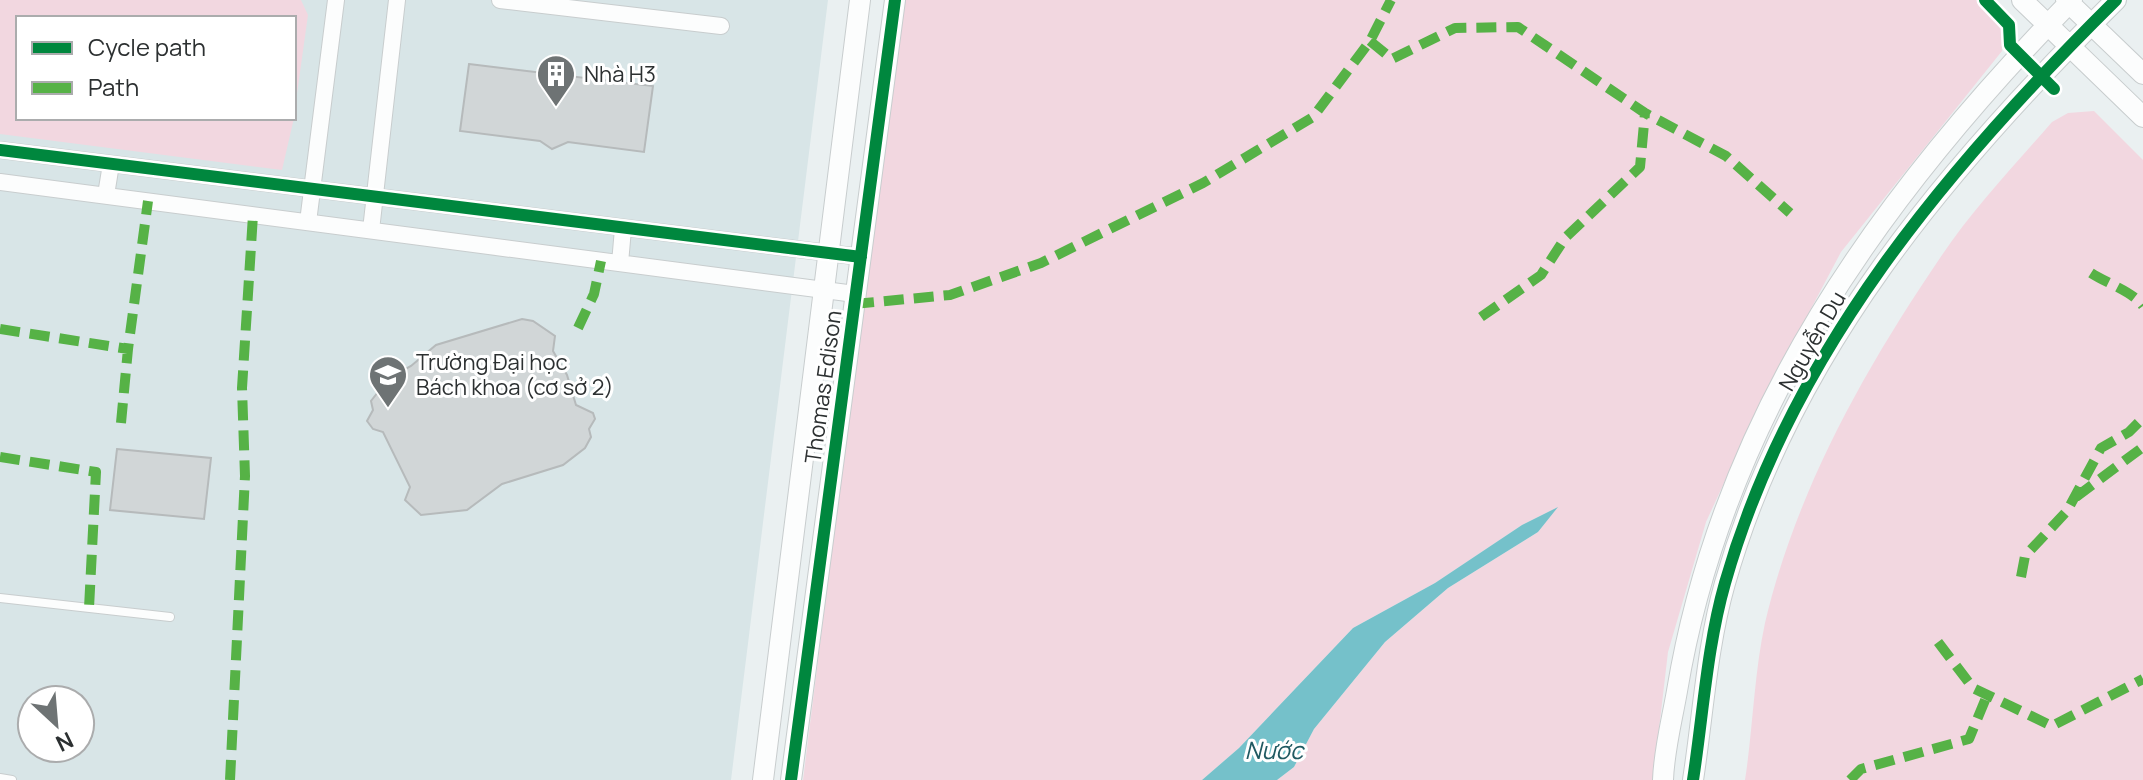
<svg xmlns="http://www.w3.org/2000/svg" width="2143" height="780" font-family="Manrope,sans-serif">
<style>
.built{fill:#d8e5e7;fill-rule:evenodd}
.green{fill:#f2d7e0}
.water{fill:#75c1ca}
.building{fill:#d1d6d7;stroke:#b6babb;stroke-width:2}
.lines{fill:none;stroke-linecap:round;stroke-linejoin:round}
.service-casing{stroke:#c8cdce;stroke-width:10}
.minor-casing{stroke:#c8cdce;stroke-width:18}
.tertiary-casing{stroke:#c8cdce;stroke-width:22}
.service{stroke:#fcfdfd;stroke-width:8}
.minor{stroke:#fcfdfd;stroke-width:16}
.tertiary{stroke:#fcfdfd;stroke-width:20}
.quiet{stroke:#56b246;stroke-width:10;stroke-dasharray:20 10;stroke-linecap:butt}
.cycleway-casing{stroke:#fff;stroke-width:17}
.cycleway{stroke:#00873e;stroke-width:12}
.labels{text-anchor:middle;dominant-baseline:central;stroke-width:6;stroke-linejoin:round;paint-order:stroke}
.poi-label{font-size:22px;fill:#2c3031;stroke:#fff;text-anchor:start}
.street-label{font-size:22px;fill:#2c3031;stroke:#fff}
.water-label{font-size:24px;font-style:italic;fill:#205a62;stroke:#fff}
</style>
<rect width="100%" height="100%" fill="#eaf0f1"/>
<path class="built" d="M0 0H828L731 780H0ZM18 18H294V118H18ZM32 700H80V748H32Z"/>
<path class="green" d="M0 0H301L308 15 294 115V18H18V118H294L282 170 0 134Z
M901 0H1979L2006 31 2002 51 1841 252 1760 405 1706 522 1668 652 1653 780H1277L1294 767 1314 729 1385 642 1448 588 1538 532 1556 508 1522 525 1435 583 1353 628 1239 748 1202 780H803Z
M2094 111 2143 160V780H1745C1753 729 1754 674 1765 623 1796 491 1864 370 1940 258 1972 210 2014 166 2052 122L2068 113Z"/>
<path class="water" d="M1558 507 1538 532 1448 588 1385 642 1314 729 1294 767 1277 780H1202L1239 748 1353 628 1435 583 1522 525Z"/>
<path class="building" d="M469 64 653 86 644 152 568 142 552 149 540 141 460 131Z
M522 319 533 321 555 336 553 351 567 375 576 405 593 413 595 419 589 429 591 437 585 448 563 465 502 484 467 510 421 515 405 500 410 487 383 432 373 429 367 421 373 410 371 401 389 378 411 366 436 345Z
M117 449 211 458 204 519 110 510Z"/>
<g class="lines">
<g class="service-casing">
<path id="service" d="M0 598 170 617
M0 778 12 780"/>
</g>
<g class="minor-casing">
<path id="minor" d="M500 0 721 26
M0 150 861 257
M0 182 855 294
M106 195 111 164
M308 222 336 0
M371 230 397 0
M620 263 623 229"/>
</g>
<g class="tertiary-casing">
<path id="tertiary" d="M2022 0 2143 117
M2066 0 2143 74
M763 780 860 0
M791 780 895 0
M1663 780C1664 750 1672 720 1677 691 1723 414 1880 196 2072 0
M1693 780C1703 715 1707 646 1725 583 1791 351 1948 166 2116 0"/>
</g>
<use href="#service" class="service"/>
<use href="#minor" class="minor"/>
<use href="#tertiary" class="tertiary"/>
<path class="quiet" d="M1370 41 1392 59 1455 28 1518 27 1645 113 1726 156 1790 213
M2091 273C2108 284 2132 291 2143 306
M854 304 950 295 1041 263 1203 183 1313 117 1370 41 1391 0
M1481 317 1541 275 1565 238 1640 167 1645 113
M578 328 594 294 601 261
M0 329 128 349
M121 423 128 349 148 201
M0 457 96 472 89 608
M2076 497 2143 447
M2021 577 2025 556 2067 511 2101 448 2129 432 2143 418
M1938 642 1973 688 2052 726 2143 679
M230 780 245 476 242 388 253 215
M1850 780 1861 769 1969 739 1988 693"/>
<g class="cycleway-casing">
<path id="cycleway" d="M1985 0 2009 25 2010 45 2054 89
M0 150 861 257
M791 780 895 0
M1693 780C1703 715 1707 646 1725 583 1791 351 1948 166 2116 0"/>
</g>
<use href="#cycleway" class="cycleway"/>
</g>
<defs>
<g id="building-pin" transform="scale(2)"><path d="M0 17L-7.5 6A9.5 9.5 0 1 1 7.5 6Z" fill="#6e7374" stroke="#fff"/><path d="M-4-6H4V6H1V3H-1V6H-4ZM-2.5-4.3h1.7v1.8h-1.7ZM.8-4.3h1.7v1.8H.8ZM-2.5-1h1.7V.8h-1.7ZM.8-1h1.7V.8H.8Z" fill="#fff"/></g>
<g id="university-pin" transform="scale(2)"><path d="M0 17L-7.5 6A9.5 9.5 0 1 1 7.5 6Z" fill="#6e7374" stroke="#fff"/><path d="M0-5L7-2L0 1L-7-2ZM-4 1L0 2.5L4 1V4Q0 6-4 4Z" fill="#fff"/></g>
</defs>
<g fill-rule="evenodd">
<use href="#building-pin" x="556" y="74"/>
<use href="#university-pin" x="388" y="375"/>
</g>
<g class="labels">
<g class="poi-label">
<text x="584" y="74">Nhà H3</text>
<text x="416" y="362">Trường Đại học<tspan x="416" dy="25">Bách khoa (cơ sở 2)</tspan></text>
</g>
<g class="street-label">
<text transform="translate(1812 341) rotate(-60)">Nguyễn Du</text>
<text transform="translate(823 387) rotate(-82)">Thomas Edison</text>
</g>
<g class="water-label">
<text x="1274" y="749">Nước</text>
</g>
</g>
<rect x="16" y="16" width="280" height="104" fill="#ffffff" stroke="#abacad" stroke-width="2"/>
<rect x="32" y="42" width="40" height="12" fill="#00873e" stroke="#abacad" stroke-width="2"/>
<text x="88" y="56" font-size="24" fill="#2c3031">Cycle path</text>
<rect x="32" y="82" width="40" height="12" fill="#56b246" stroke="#abacad" stroke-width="2"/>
<text x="88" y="96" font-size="24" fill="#2c3031">Path</text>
<g transform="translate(56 724) rotate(154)"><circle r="38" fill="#ffffff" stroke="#abacad" stroke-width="2"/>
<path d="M0-6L14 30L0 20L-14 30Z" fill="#6e7374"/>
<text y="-12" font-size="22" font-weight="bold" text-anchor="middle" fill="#2c3031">N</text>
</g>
</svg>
